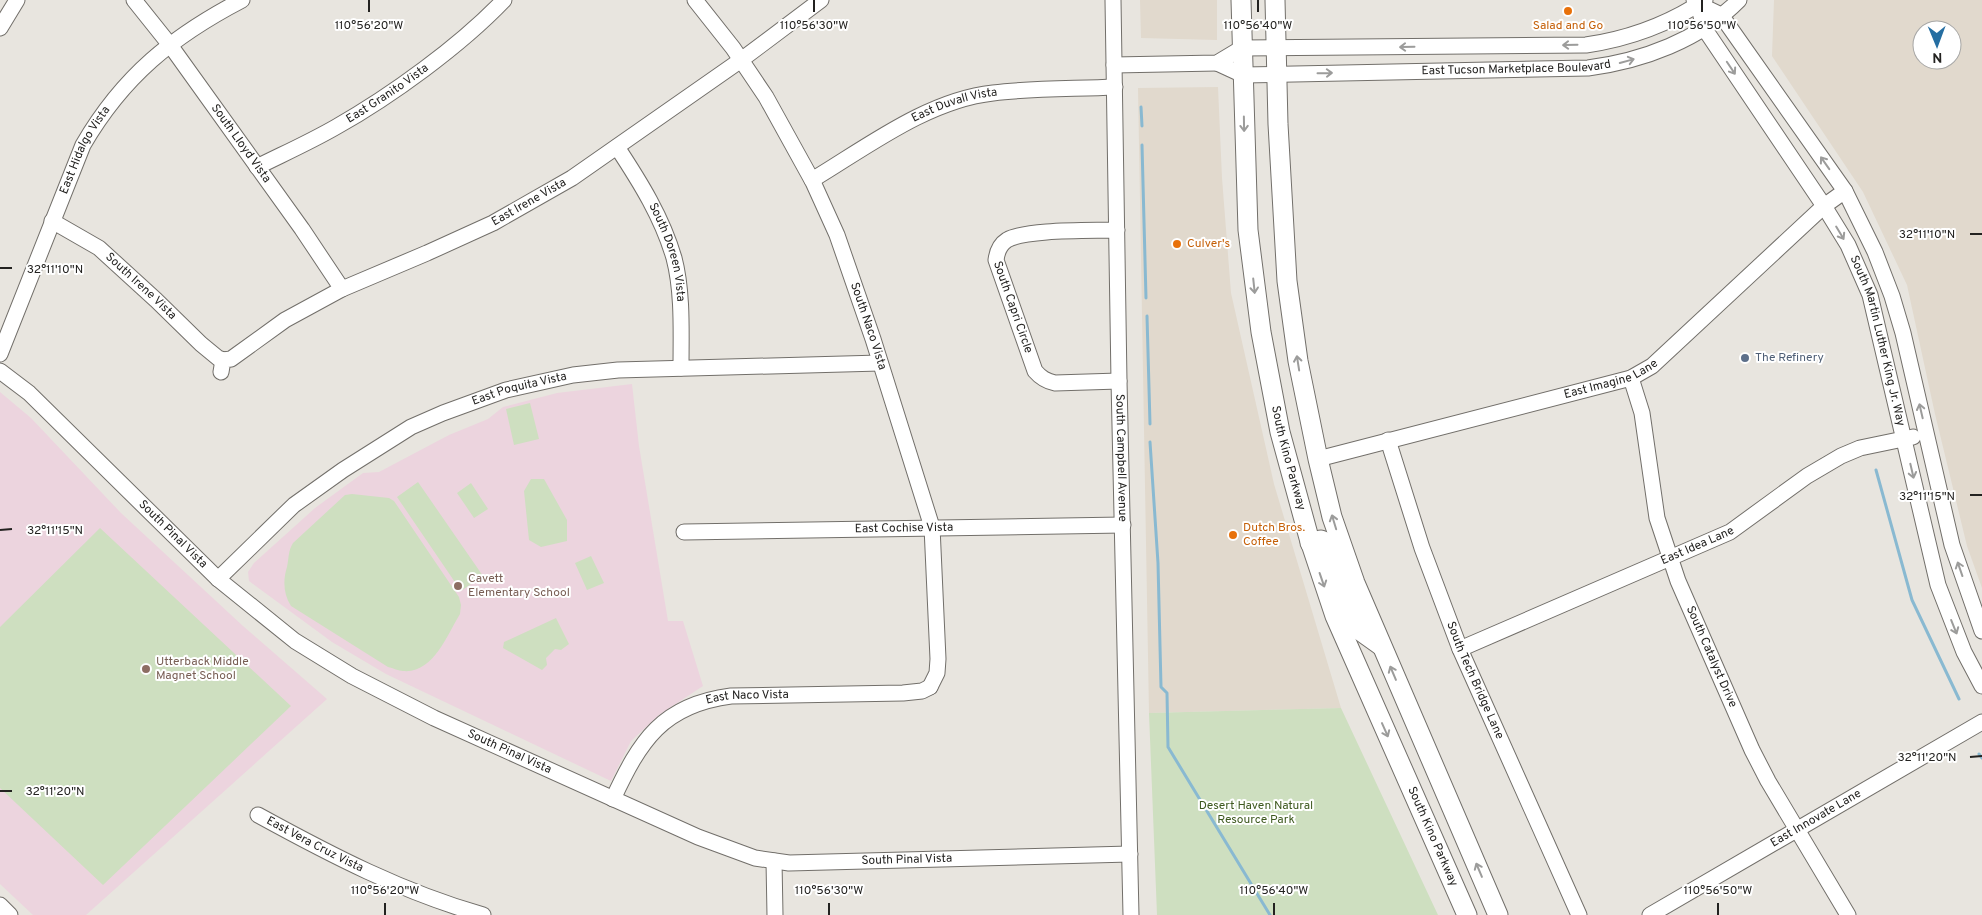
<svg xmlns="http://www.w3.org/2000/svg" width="1982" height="915" font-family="Overpass,sans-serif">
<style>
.built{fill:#e1d9cd;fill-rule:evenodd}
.education{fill:#ecd4de}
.green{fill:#cedfc0}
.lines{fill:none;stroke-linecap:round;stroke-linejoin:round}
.stream{stroke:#89b9d1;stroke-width:3}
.minor-casing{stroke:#726f6a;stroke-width:17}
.major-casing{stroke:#726f6a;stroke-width:21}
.minor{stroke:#fff;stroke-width:15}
.major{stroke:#fff;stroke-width:19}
.oneway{stroke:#9c9c9b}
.ticks{fill:none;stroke:#232220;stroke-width:2}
.food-dot{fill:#e8710a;stroke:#fff;stroke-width:2}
.service-dot{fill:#5c6f8a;stroke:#fff;stroke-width:2}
.education-dot{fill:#8d6e63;stroke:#fff;stroke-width:2}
.labels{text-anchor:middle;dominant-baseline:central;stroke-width:4;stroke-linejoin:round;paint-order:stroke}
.food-label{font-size:12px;fill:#c56008;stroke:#fff;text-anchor:start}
.street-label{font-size:12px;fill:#232220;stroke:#fff}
.service-label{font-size:12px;fill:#4e5e75;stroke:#fff;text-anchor:start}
.education-label{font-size:12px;fill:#785e54;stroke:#fff;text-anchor:start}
.park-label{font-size:12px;fill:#3e591f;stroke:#fff}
.ticks-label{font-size:12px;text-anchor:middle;fill:#232220;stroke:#fff;stroke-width:4;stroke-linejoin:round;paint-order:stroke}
</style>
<rect width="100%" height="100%" fill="#e8e5df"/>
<path class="built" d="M1140 0H1217V40L1141 38Z
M1774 0H1982V588L1967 546 1935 414 1907 285 1863 192 1772 56ZM1922 30H1952V60H1922Z
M1218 87 1222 178 1231 293 1274 484 1341 708 1149 713 1138 88Z"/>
<path class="education" d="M632 384 639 446 668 621H683L703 686 659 715 631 741 611 781 386 674 332 642 249 581 248 572 254 563 315 508 363 473 379 472 449 435 488 419 503 407 557 393Z
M0 392 31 418 121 513 243 626 327 699 86 915H33L0 884Z"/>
<path class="green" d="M530 403 539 439 514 445 506 409Z
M531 479H544L567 520V541L541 547 529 540 524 491Z
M418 482 483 576 461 591 397 497Z
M471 483 488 509 474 518 457 493Z
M352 494 389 498 394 501 459 597 461 605 460 614C447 635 433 674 403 671 399 671 393 668 388 667L291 606C283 593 283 580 287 567 289 558 288 551 293 543L345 495Z
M100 528 291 706 103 885 0 788V627Z
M591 556 604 583 587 590 575 563Z
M556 618 569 644 561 650 555 649 546 658 547 665 542 670 503 648 504 642Z
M1341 708 1438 915H1157L1149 713Z"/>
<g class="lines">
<path class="stream" d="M1141 107 1142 126
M1142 145 1146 298
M1147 316 1150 424
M1150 442 1158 563 1161 687 1167 693 1168 747 1270 915
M1876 470 1912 600 1959 699
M1979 754 1982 758"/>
<g class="minor-casing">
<g id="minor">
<path id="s1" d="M134 0 170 45 302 229 342 289"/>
<path id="s2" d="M695 0 733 48 766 97 813 182 837 235 873 339 932 527 938 659 937 673 930 687"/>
<path id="s3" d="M1113 0 1119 381 1131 915"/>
<path d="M1694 0 1698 4 1721 15 1845 191 1875 252 1892 296 1903 333 1952 545 1982 631"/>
<path id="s4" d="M1698 4 1704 28 1824 206 1848 245 1870 295 1938 585 1964 652 1982 686"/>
<path d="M0 28 17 0"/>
<path id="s5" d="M1217 63 1243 75 1588 68C1642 61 1700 40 1739 0"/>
<path d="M1114 65 1217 63 1242 48 1586 45C1628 39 1669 24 1705 0"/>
<path id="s6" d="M617 147C640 182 662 217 674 258 683 292 681 334 681 368"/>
<path id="s7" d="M257 167C283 154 310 142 336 127 391 96 460 46 504 0"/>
<path id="s8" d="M812 180C867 147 928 100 993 93 1033 88 1074 89 1115 87"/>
<path id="s9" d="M52 221 99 248 156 300 201 344 218 358 223 360"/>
<path id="s10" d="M1117 230C1092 231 1026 229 1007 240 999 245 997 252 996 260L1035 371C1041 378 1046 381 1055 383L1119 381"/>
<path id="s11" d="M0 354 83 145C123 76 173 36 242 0"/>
<path id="s12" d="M0 371 29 393 218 579 295 641 352 676 434 718 698 837 755 858 789 863 1130 854"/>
<path id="s13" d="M221 372 223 360 231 359 285 320 342 289 427 253 493 223 572 178 741 60 821 0"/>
<path id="s14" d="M1631 378 1642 413 1657 518 1678 581 1752 750 1768 781 1848 915"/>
<path id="s15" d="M1388 440 1422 548 1460 649 1579 915"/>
<path id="s16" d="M1318 459 1631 378 1652 366 1824 206 1845 191"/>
<path id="s17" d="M684 532 1123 525"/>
<path id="s18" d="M218 579 294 505 343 470 411 427 443 413 506 390 573 375 618 370 880 363"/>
<path id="s19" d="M1460 649 1730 532 1807 476 1841 456 1860 448 1913 437"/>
<path id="s20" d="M613 799C640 741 662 705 731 696L903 693 922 691 930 687"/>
<path id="s21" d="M258 815C331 855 402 892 483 915"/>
<path d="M774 861 775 915"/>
<path d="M0 905 10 915"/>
<path id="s22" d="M1650 915 1982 722"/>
</g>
</g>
<g class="major-casing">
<g id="major">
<path id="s23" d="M1241 0 1248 230 1261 332 1280 432 1309 538 1335 616 1467 915"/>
<path d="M1275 0 1278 124 1287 281 1298 361 1318 459 1332 517 1355 583 1498 915"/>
<path d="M1310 543 1321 540 1326 542 1359 630 1380 645"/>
</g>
</g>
<use href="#minor" class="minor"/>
<use href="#major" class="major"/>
</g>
<defs><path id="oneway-shaft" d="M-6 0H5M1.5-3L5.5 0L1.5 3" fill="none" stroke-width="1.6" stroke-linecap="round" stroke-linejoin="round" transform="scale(1.25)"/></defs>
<g class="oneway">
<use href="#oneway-shaft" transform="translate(1570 45) rotate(179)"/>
<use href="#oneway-shaft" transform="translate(1407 47) rotate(179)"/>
<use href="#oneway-shaft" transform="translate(1627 61) rotate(-15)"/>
<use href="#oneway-shaft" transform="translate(1731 68) rotate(56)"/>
<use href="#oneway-shaft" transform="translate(1325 73) rotate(-1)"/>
<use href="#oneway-shaft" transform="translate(1244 124) rotate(89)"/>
<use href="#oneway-shaft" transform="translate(1825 163) rotate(-125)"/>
<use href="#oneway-shaft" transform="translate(1840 233) rotate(59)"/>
<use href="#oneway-shaft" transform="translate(1254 286) rotate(84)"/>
<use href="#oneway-shaft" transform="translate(1298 363) rotate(-99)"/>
<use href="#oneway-shaft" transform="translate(1921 411) rotate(-103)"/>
<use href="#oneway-shaft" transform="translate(1912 471) rotate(77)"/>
<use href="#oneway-shaft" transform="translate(1334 522) rotate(-107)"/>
<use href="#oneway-shaft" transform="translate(1960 569) rotate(-109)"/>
<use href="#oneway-shaft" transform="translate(1322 580) rotate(71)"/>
<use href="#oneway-shaft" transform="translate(1954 627) rotate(68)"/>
<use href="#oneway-shaft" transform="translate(1393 673) rotate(-113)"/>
<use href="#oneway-shaft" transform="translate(1385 730) rotate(66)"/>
<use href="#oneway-shaft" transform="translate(1479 870) rotate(-113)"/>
</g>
<path class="ticks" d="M369 0V12M814 0V12M1258 0V12M1702 0V12M1970 234H1982M0 268H12M1970 495H1982M0 530 12 529M1970 757 1982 756M0 791H12M385 903V915M829 903V915M1274 903V915M1718 903V915"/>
<g class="food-dot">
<circle cx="1568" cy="11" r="5"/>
<circle cx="1177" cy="244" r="5"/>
<circle cx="1233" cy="535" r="5"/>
</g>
<circle class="service-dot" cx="1745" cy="358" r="5"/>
<g class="education-dot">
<circle cx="458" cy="586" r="5"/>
<circle cx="146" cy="669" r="5"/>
</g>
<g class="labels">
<g class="food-label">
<text x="1568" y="26" text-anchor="middle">Salad and Go</text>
<text x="1187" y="244">Culver's</text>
<text x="1243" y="528">Dutch Bros.<tspan x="1243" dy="14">Coffee</tspan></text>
</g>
<g class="street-label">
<text stroke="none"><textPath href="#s5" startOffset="302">East Tucson Marketplace Boulevard</textPath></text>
<text stroke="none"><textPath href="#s7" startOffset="150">East Granito Vista</textPath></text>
<text stroke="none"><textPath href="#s8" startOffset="162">East Duvall Vista</textPath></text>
<text stroke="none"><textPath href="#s1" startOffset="179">South Lloyd Vista</textPath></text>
<text stroke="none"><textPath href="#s11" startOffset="221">East Hidalgo Vista</textPath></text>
<text stroke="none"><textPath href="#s13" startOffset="358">East Irene Vista</textPath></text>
<text stroke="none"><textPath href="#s6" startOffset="118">South Doreen Vista</textPath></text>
<text stroke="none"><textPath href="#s9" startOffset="111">South Irene Vista</textPath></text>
<text stroke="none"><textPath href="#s10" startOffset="185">South Capri Circle</textPath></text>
<text stroke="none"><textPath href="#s2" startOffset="372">South Naco Vista</textPath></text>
<text stroke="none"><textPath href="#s4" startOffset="386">South Martin Luther King Jr. Way</textPath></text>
<text stroke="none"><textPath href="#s16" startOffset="304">East Imagine Lane</textPath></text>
<text stroke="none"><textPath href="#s18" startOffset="362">East Poquita Vista</textPath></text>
<text stroke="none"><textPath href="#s3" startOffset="458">South Campbell Avenue</textPath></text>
<text stroke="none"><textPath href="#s23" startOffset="462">South Kino Parkway</textPath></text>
<text stroke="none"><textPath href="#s17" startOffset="220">East Cochise Vista</textPath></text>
<text stroke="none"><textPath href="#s12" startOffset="238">South Pinal Vista</textPath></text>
<text stroke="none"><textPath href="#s19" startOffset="259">East Idea Lane</textPath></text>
<text stroke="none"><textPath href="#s14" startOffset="292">South Catalyst Drive</textPath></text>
<text stroke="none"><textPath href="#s15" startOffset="256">South Tech Bridge Lane</textPath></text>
<text stroke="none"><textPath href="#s20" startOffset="182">East Naco Vista</textPath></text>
<text stroke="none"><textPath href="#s12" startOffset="642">South Pinal Vista</textPath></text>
<text stroke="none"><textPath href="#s22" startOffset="192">East Innovate Lane</textPath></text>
<text stroke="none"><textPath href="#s23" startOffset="868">South Kino Parkway</textPath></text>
<text stroke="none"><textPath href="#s21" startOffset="64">East Vera Cruz Vista</textPath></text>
<text stroke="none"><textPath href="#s12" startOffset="1062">South Pinal Vista</textPath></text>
</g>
<g class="service-label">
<text x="1755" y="358">The Refinery</text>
</g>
<g class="education-label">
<text x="468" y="579">Cavett<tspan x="468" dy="14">Elementary School</tspan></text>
<text x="156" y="662">Utterback Middle<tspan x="156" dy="14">Magnet School</tspan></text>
</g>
<g class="park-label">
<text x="1256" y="806">Desert Haven Natural<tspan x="1256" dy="14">Resource Park</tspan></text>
</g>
</g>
<g class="ticks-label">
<text x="369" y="29">110°56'20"W</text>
<text x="814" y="29">110°56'30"W</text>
<text x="1258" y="29">110°56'40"W</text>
<text x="1702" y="29">110°56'50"W</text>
<text x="1927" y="238">32°11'10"N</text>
<text x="55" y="273">32°11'10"N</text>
<text x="1927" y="500">32°11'15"N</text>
<text x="55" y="534">32°11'15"N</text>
<text x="1927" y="761">32°11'20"N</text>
<text x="55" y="795">32°11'20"N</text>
<text x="385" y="894">110°56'20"W</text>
<text x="829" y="894">110°56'30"W</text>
<text x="1274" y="894">110°56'40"W</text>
<text x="1718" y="894">110°56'50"W</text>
</g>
<g transform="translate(1937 45) rotate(179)"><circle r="24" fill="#ffffff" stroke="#a7a7a6"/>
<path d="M0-4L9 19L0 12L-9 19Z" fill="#256ea2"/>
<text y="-8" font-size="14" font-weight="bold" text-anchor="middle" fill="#232220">N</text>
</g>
</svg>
